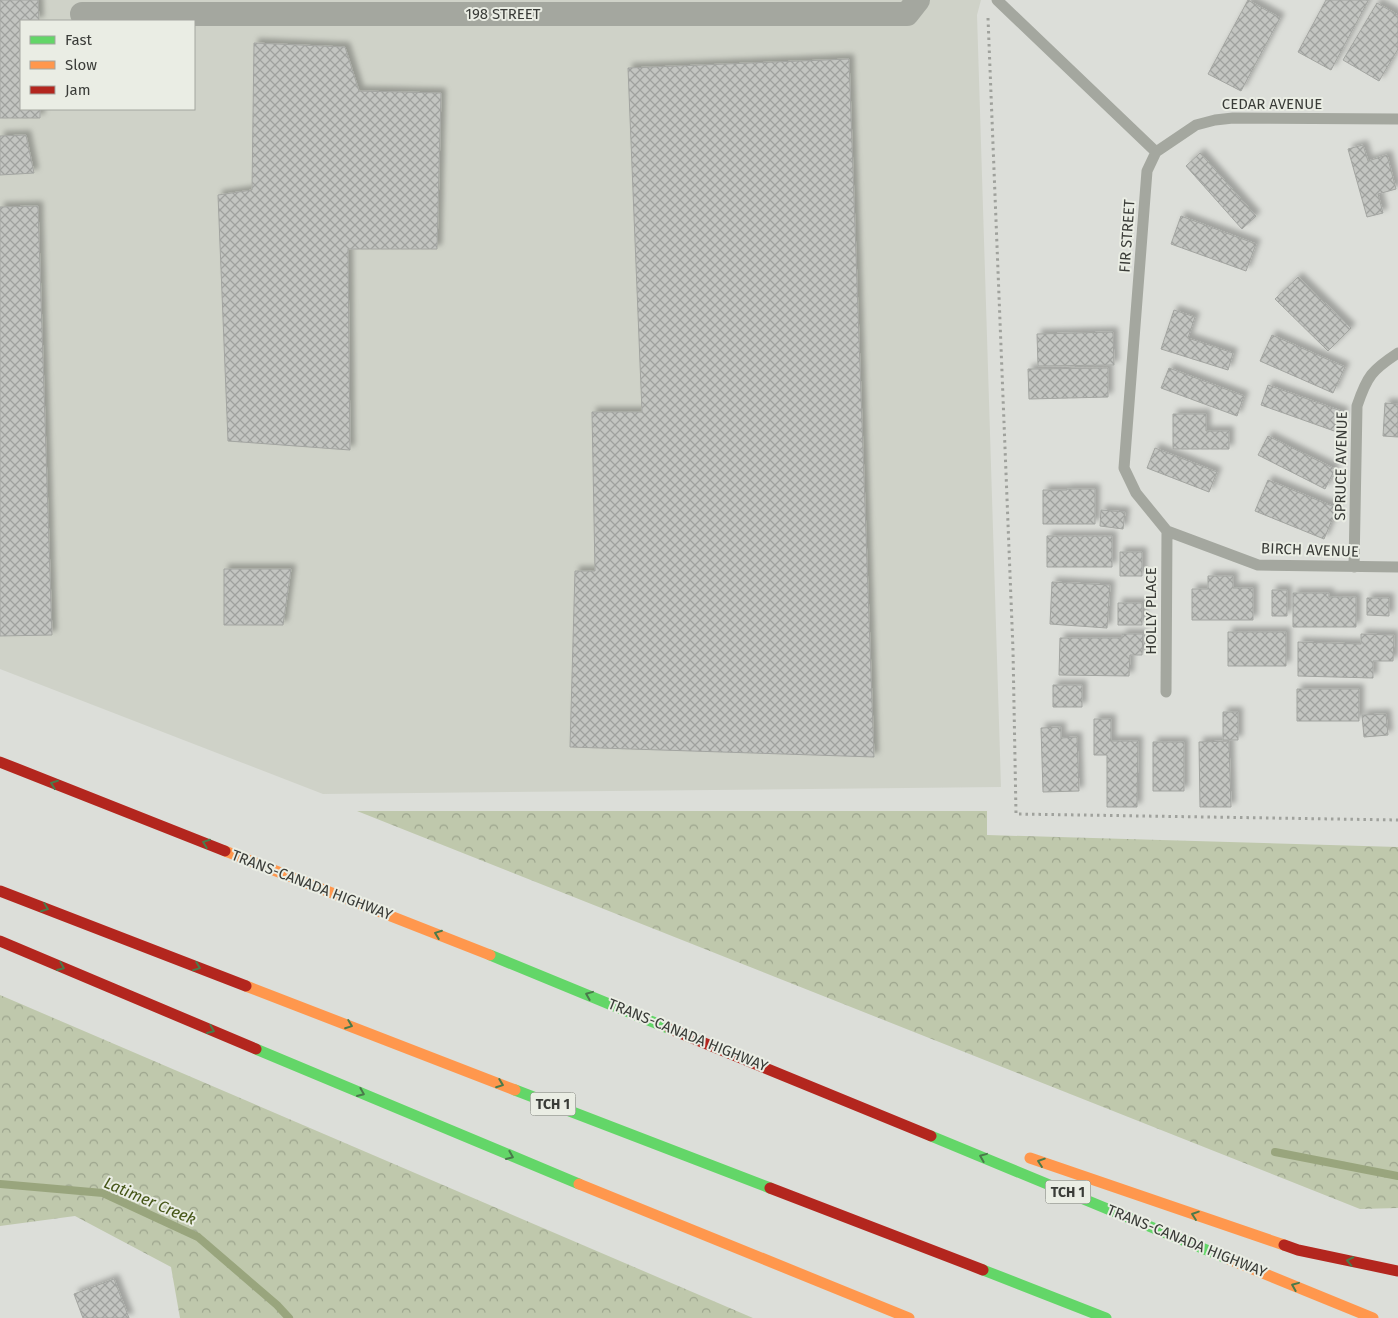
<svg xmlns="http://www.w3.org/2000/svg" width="1398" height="1318" font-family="'Fira Sans',sans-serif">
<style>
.built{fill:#cfd2c8;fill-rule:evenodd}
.forest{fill:url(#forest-crowns)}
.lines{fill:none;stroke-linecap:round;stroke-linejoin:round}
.stream{stroke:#99a57d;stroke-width:8}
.building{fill:url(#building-cross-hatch);stroke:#a3a5a1;filter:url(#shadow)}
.path{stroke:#9fa19c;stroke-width:3;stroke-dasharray:2.5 4;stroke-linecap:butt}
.lane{stroke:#a4a79f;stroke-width:11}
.street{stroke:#a4a79f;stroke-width:24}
.fast{stroke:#63d668;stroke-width:11}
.slow{stroke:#ff974d;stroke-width:11}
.jam{stroke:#b3261e;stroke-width:11}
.oneway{stroke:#4a7a4b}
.labels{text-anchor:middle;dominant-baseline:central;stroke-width:4;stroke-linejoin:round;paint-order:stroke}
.shield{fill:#eaede4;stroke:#6f716c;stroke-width:1}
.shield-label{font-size:14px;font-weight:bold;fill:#3a3c38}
.street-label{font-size:15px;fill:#3a3c38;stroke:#eaede4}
.water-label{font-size:16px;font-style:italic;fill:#465618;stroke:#eaede4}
</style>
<defs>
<pattern id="forest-crowns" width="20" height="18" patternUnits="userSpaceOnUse" patternTransform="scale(1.25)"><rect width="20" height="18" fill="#bfc8ac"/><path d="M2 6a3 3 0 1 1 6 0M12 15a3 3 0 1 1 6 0" fill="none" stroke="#9ca48d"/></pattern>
<pattern id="building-cross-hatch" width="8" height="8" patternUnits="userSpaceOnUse" patternTransform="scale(1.25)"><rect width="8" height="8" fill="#c3c5c1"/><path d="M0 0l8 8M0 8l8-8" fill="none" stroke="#9fa19e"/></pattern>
<filter id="shadow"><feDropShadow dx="4.5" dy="-4.5" stdDeviation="2.5" flood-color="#0004"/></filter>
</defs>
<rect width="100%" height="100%" fill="#dcded9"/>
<path class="built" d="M0 0H981L977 15 1001 787 323 794 0 669ZM21 21H194V109H21Z"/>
<path class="forest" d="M357 811H987V835L1398 847V1208L1360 1209Z
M0 995 753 1318H180L171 1267 75 1216 0 1226Z"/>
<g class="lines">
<path class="stream" d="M1275 1152 1398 1176
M0 1184 103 1193 198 1237 277 1305 289 1318"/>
</g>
<path class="building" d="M0 0H38L39 21H21V109H40V118H0Z
M1248 0 1280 18 1241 91 1208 74Z
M1326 0H1366L1368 1 1331 70 1298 52Z
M1377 3 1398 15V49L1379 81 1343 60Z
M254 43 345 47 359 91 441 93 437 249H348L350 450 228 441 218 195 252 190Z
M849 59 874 757 570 747 575 571H595L592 412H642L628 68Z
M26 135 34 173 0 175V136Z
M1363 145 1368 161 1387 155 1396 189 1378 194 1383 213 1367 217 1348 149Z
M1200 153 1256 216 1242 229 1186 166Z
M38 206 52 635 0 636V207Z
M1181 216 1256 244 1246 271 1171 244Z
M1298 277 1351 328 1328 351 1275 299Z
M1174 310 1195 317 1188 338 1233 353 1228 370 1161 349Z
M1113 332 1114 365 1038 366 1037 334Z
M1272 335 1345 367 1333 393 1260 361Z
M1108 368V397L1029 399 1028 369Z
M1169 368 1244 396 1237 416 1161 388Z
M1268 385 1344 412 1337 432 1261 405Z
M1385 403 1398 404V437L1383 436Z
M1173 414H1206V431H1229V449H1173Z
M1268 436 1335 469 1325 489 1258 455Z
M1155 448 1217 472 1209 492 1147 468Z
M1268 480 1337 508 1324 539 1255 511Z
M1067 489H1095V524H1043V490H1067Z
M1101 510 1125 512 1123 529 1100 526Z
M1047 536H1112V567H1047Z
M1120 552H1142V576H1120Z
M224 569H291L283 625H224Z
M1208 576H1233V588H1253V620H1192V589H1208Z
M1052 582 1110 585 1107 628 1050 624Z
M1272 590H1287V616H1272Z
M1293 593H1329V597H1356V627H1293Z
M1367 598H1389V616L1367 615Z
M1118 603H1142V625H1118Z
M1228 632H1286V666H1228Z
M1122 634H1143L1142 655H1130L1129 676 1059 675 1060 638H1122Z
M1361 634 1394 635 1393 661H1373V678L1298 676V642L1361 644Z
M1053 685H1082V707H1053Z
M1297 689H1359V721H1297Z
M1223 712H1238V740H1223Z
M1386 714 1388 735 1364 737 1362 715Z
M1094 719H1111V741H1138L1137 807H1107V755H1094Z
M1061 727V738L1077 737 1079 791 1043 792 1041 728Z
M1229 741 1231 807H1200L1199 742Z
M1153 742H1184V791H1153Z
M114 1279 129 1318H83L74 1294Z"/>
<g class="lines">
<path class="path" d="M988 18 1013 650 1016 814 1398 820"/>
<path class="lane" d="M997 0 1156 152 1147 171 1124 468 1136 493 1167 531
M1156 152 1196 125 1215 120 1233 118 1398 119
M1167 531 1258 565 1398 567
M1354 567 1357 406C1367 376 1372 370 1398 353
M1166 692 1167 531"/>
<path class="street" d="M82 14H907L918 0"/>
<path class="fast" d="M490 955 670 1029
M256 1049 579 1184
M515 1090 770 1188
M931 1136 1226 1258
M983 1270 1106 1318"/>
<path class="slow" d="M225 851 490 955
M246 986 515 1090
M1030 1158 1284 1245
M579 1184 909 1318
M1226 1258 1373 1318"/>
<path class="jam" d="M0 762 225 851
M0 891 246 986
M0 941 256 1049
M670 1029 931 1136
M770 1188 983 1270
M1284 1245 1298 1250 1398 1271"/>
</g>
<defs><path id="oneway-chevron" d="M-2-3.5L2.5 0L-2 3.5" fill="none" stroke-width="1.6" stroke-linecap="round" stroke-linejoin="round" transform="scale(1.25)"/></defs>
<g class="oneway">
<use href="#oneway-chevron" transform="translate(54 784) rotate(-159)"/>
<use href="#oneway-chevron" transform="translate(206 843) rotate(-159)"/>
<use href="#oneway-chevron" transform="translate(45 908) rotate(21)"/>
<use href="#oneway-chevron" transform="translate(438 934) rotate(-159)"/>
<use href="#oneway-chevron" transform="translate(61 967) rotate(23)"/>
<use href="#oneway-chevron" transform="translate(197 967) rotate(21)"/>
<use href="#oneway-chevron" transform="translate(589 995) rotate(-158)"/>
<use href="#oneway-chevron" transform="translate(349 1025) rotate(21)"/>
<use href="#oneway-chevron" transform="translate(211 1030) rotate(23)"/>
<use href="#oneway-chevron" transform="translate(500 1084) rotate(21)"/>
<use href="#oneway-chevron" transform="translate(361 1093) rotate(23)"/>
<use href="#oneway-chevron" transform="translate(510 1156) rotate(23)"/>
<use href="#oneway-chevron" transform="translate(983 1157) rotate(-158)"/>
<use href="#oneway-chevron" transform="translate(1041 1162) rotate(-161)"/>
<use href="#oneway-chevron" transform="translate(1195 1215) rotate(-161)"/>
<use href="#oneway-chevron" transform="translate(1350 1261) rotate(-168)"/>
<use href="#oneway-chevron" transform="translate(1295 1286) rotate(-158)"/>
</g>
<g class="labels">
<g class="shield">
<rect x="530.5" y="1092.5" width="45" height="23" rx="4"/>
<rect x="1045.5" y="1180.5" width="45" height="23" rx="4"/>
</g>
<g class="shield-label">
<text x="553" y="1104">TCH 1</text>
<text x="1068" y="1192">TCH 1</text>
</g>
<g class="street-label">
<text x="503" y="14">198 STREET</text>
<text x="1272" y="104">CEDAR AVENUE</text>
<text transform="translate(1127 236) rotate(-86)">FIR STREET</text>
<text transform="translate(1341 466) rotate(-89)">SPRUCE AVENUE</text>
<text transform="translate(1310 550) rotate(2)">BIRCH AVENUE</text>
<text transform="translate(1151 611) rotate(-90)">HOLLY PLACE</text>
<text transform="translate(312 885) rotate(21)">TRANS-CANADA HIGHWAY</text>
<text transform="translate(688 1035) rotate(22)">TRANS-CANADA HIGHWAY</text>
<text transform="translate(1187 1241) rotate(22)">TRANS-CANADA HIGHWAY</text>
</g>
<g class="water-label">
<text transform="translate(150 1201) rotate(23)">Latimer Creek</text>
</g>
</g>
<rect x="20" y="20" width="175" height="90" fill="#eaede4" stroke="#a4a69f"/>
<rect x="30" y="36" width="25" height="8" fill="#63d668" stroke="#a4a69f"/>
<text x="65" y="45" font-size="15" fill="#3a3c38">Fast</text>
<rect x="30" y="61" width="25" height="8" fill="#ff974d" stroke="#a4a69f"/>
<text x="65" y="70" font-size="15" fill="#3a3c38">Slow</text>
<rect x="30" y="86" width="25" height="8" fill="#b3261e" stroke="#a4a69f"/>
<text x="65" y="95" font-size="15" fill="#3a3c38">Jam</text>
</svg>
